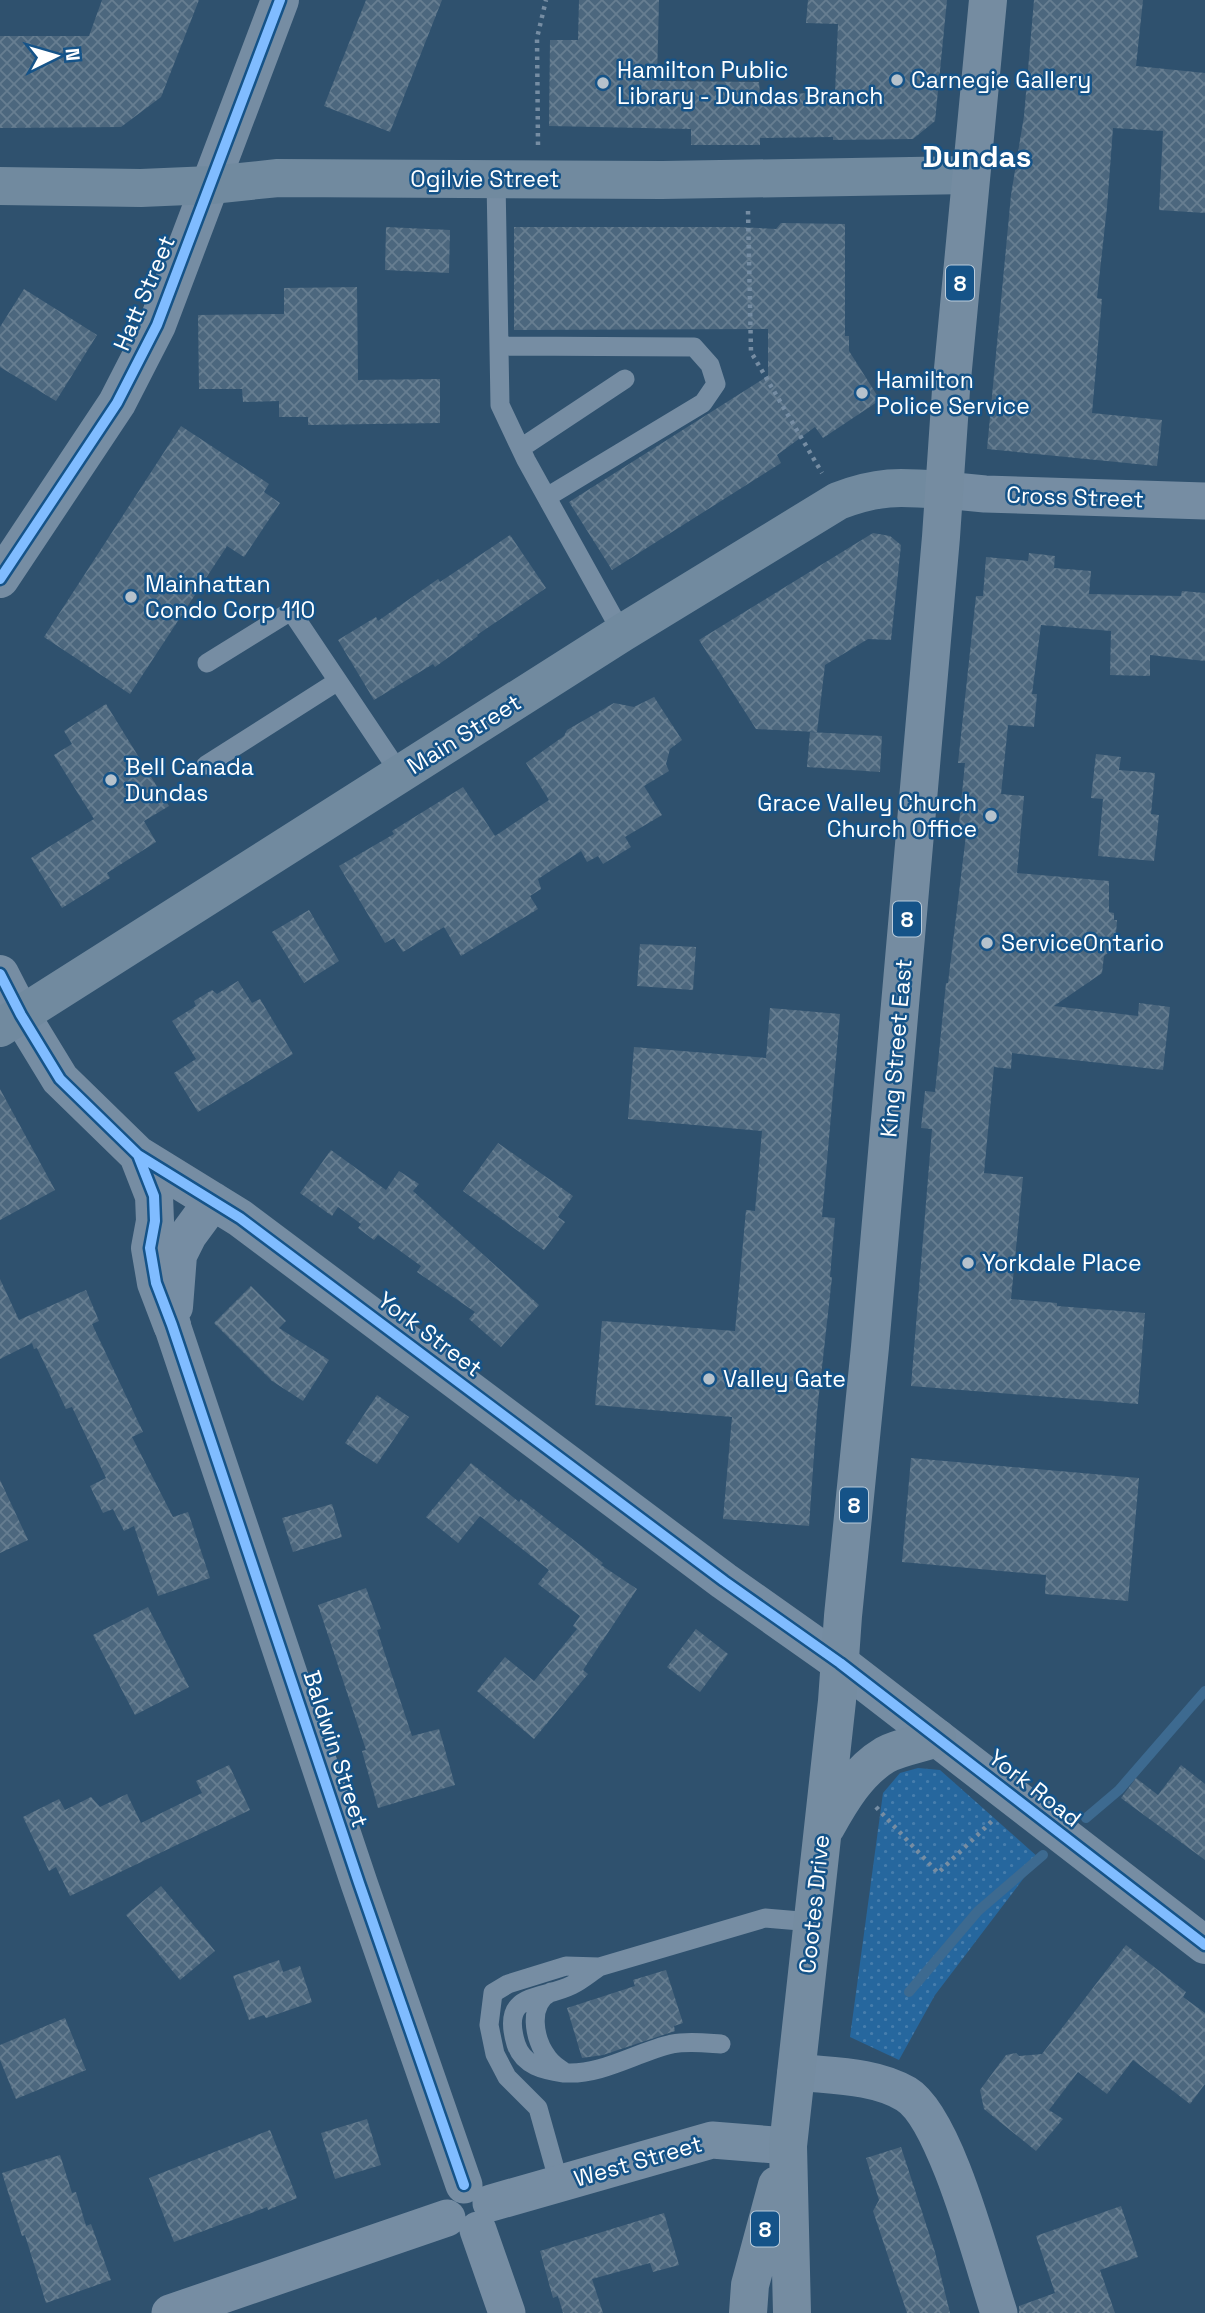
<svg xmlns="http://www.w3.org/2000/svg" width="1205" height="2313" font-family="'Space Grotesk',sans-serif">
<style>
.park{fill:url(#park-dots)}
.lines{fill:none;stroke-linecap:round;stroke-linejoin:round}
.stream{stroke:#3d6a90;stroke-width:10}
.building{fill:url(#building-cross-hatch)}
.path{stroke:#768da3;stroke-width:4.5;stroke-dasharray:3.5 5;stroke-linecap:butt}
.service{stroke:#768da3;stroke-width:19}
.minor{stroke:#768da3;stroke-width:37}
.tertiary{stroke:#768da3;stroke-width:38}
.secondary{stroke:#718a9f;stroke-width:38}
.primary{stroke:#758ca1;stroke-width:38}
.cycleway-casing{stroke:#155388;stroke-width:15}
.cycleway{stroke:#80bcff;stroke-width:10}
.poi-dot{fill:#b6c2cc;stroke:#155388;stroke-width:2.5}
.labels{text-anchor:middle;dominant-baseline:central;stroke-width:5;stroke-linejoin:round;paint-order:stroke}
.shield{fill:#155388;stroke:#b9cbdb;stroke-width:2}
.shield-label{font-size:21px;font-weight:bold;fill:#fff}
.poi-label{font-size:23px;fill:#fff;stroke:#155388;text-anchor:start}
.street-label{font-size:23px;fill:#fff;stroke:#155388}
.district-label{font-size:30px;font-weight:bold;fill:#fff;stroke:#155388}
</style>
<defs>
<pattern id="park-dots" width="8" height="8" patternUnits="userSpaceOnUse" patternTransform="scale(1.75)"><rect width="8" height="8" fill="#26679e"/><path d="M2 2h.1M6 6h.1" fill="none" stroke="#477ead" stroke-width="1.8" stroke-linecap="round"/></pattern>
<pattern id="building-cross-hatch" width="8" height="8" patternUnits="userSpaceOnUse" patternTransform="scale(1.75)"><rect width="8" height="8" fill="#4c677e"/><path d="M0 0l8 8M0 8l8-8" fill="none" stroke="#677e91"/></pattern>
</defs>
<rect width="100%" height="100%" fill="#2f516e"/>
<path class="park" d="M918 1768 940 1770 1039 1858 935 1995 899 2060 850 2037 883 1793 900 1773Z"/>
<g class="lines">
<path class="stream" d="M1086 1818 1119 1790 1205 1691
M909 1992 978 1911 1043 1855"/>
</g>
<path class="building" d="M102 0H199L161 97 121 127 0 128V36H89Z
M366 0H442L390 132 324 106Z
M579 0H659L657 81 759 82 760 95 835 92 838 24 806 23 808 0H947L935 121 913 139 833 140V137L760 138V145H691V129L549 126 550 40H578Z
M1034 0H1143L1136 66 1205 73V213L1159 210 1163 131 1113 128 1107 207 1097 298 1102 299 1092 413 1162 420 1157 466 987 449 1011 195 1024 116Z
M781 223 845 224V336H849V351L880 400 823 438 815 427 777 455 781 463 612 570 569 502 768 376V329L514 330V227H738L776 229Z
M386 227 450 230 449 273 385 270Z
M357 287 358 380 440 379V423L308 425V417H279V401L243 402 242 389H199L198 315 284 314V288Z
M24 289 97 335 56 401 0 367V327Z
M181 426 269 484 264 492 280 503 244 557 227 546 130 694 44 637Z
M873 533 890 536 901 545 891 640 868 639 825 665 817 732 756 729 699 640Z
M510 535 546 588 477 635 478 636 435 667 433 664 374 700 338 640 376 617 378 621 438 579 440 582Z
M1029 553 1055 556 1054 568 1091 571 1089 594 1181 596 1182 591 1205 593V661L1150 655V676L1110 675 1111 631 1041 625 1032 694H1037L1034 727 1008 725 1001 794 1024 796 1017 873 1109 881V912L1114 913V920H1117L1115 947 1104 956 1102 973 1054 1006 1138 1016 1139 1003 1170 1007 1163 1070 1012 1053 1011 1069 994 1067 984 1173 1023 1177 1011 1299 1057 1303V1306L1145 1313 1138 1404 911 1386 932 1129 921 1128 925 1091 935 1092 946 983H948L966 835 958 834 965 763H958L976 596H983L986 557 1028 561Z
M654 697 682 740 670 749 666 764 669 771 644 786 662 815 625 837 631 847 603 864 598 856 587 862 581 851 538 879 541 889 530 896 538 909 461 956 444 927 403 952 394 938 385 943 339 866 394 834 392 831 463 787 495 836 549 800 526 763 564 736 567 730 614 703 634 707Z
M106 704 169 806 144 821 156 842 107 873 110 878 62 908 31 858 94 819 54 755 72 744 64 731Z
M810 732 882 736 880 772 807 767Z
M1096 754 1121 757 1119 770 1155 773 1151 814 1159 815 1154 861 1098 856 1103 799 1091 798Z
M309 910 339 961 304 983 272 932Z
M640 944 696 947 693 990 637 986Z
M238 981 252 1003 260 999 293 1054 198 1112 174 1073 196 1059 172 1021 196 1006 194 1001 212 990 217 994Z
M770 1008 840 1014 822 1217 835 1218 830 1277H832L817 1412 809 1526 723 1519 732 1417 595 1405 602 1321 735 1331 746 1210 755 1211 762 1131 628 1119 634 1047 766 1058Z
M0 1089 55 1190 0 1220Z
M498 1143 573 1196 558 1217 565 1222 544 1250 463 1191Z
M331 1150 386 1190 399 1171 419 1184 413 1191 539 1305 501 1347 469 1319 475 1312 417 1272 421 1266 378 1235 374 1240 358 1228 361 1224 338 1207 332 1216 300 1193Z
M0 1279 19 1320 86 1290 99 1321 92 1324 143 1432 132 1437 173 1517 188 1512 210 1578 158 1596 134 1526 124 1531 113 1509 103 1513 90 1486 106 1478 72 1407 66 1409 37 1348 34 1349 32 1343 0 1359Z
M251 1286 286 1321 279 1328 329 1360 303 1401 272 1381 214 1323Z
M377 1395 409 1417 377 1464 345 1443Z
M911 1458 1139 1478 1128 1601 1045 1594 1046 1575 902 1562Z
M471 1463 519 1502 521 1499 603 1563 601 1565 637 1589 583 1670 588 1674 534 1739 477 1691 505 1657 534 1681 577 1629 573 1626 580 1616 538 1584 549 1570 480 1516 458 1543 426 1517Z
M0 1480 28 1540 0 1553Z
M332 1504 342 1537 293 1552 282 1518Z
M366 1588 381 1629 377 1630 412 1736 439 1729 455 1785 378 1808 362 1751 366 1750 318 1605Z
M148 1607 189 1687 135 1715 93 1635Z
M696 1629 728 1654 700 1692 667 1667Z
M229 1765 250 1810 70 1896 56 1867 49 1871 23 1817 59 1799 65 1810 91 1797 100 1807 127 1794 141 1823 202 1793 196 1781Z
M1181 1765 1205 1784V1860L1121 1798 1136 1778 1158 1795Z
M161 1886 215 1951 180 1980 126 1915Z
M1126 1945 1186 1992 1183 1997 1205 2013V2084L1190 2104 1133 2060 1107 2094 1078 2072 1049 2110 1063 2119 1036 2151 984 2109 980 2090 1006 2055 1016 2053 1019 2056 1042 2054Z
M279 1960 283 1972 300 1966 312 2002 266 2018 264 2015 249 2020 233 1976Z
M666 1970 683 2023 674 2026 675 2031 603 2055 582 2058 567 2008 635 1986 633 1980Z
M65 2018 86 2070 16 2099 0 2060V2045Z
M367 2119 381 2165 335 2179 321 2133Z
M270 2130 297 2198 268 2210 267 2207 174 2242 149 2178Z
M901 2147 935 2252 950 2313H907L873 2211 879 2200 866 2158Z
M60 2155 72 2193 76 2192 86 2226 91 2224 111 2280 46 2303 25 2235 22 2236 2 2173Z
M1121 2206 1138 2257 1100 2270 1115 2313H1019V2306L1055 2293 1036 2236Z
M664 2213 679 2265 653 2272 650 2263 592 2279 603 2313H563L558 2296 553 2298 540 2251Z"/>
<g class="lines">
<path class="path" d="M538 145 537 38 546 0
M748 211 751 352 822 473
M876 1807 938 1873 992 1821"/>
<path class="service" d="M496 180 500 405 526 460 622 633
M499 346 694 347 710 365 716 384 703 403 547 497
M521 448 625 379
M207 663 291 611 401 775
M206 765 338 681
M551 1992C527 2004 534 2040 548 2058 553 2065 560 2069 566 2073 602 2075 637 2052 672 2044 688 2041 705 2043 721 2044
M564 2073C544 2070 523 2066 516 2044 500 1991 540 2001 572 1985 582 1980 590 1973 599 1967
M559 2183 538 2108 507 2077 495 2054 489 2025 493 1993 508 1984 566 1966 599 1967 765 1918 812 1922"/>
<path class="minor" d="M944 490 985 494 1205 501
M172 1325 359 1883 464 2185
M796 2072C831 2076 874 2075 906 2094 946 2118 983 2265 999 2313
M491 2203 712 2140 788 2146
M478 2230 507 2313
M170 2313 447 2218"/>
<path class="tertiary" d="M0 579 117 403 157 325 280 0
M0 974 21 1015 60 1079 138 1155 240 1218 724 1581 840 1663 1205 1945
M138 1155 154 1196 155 1221 150 1248 156 1283 172 1325
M174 1307 178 1255 188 1235 213 1201"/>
<path class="secondary" d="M0 186 141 188 211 185 278 178 662 180 970 175
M0 1028 622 633 838 501C880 485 900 487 944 490"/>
<path class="primary" d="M826 1827C841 1800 858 1771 885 1755 900 1747 921 1744 937 1738
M748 2313 750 2285 777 2185
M792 2313 788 2146 837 1701 843 1616 870 1347 941 537 951 390 988 0"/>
<g class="cycleway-casing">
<path id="cycleway" d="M0 579 117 403 157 325 280 0
M0 974 21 1015 60 1079 138 1155 240 1218 724 1581 840 1663 1205 1945
M138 1155 154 1196 155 1221 150 1248 156 1283 172 1325 359 1883 464 2185"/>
</g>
<use href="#cycleway" class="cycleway"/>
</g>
<g class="poi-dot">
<circle cx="897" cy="80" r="7"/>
<circle cx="603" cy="83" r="7"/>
<circle cx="862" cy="393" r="7"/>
<circle cx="131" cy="597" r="7"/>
<circle cx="111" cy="780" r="7"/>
<circle cx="991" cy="816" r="7"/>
<circle cx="987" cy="943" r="7"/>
<circle cx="968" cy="1263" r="7"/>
<circle cx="709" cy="1379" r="7"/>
</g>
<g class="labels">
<g class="shield">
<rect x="946" y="265.5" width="28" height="35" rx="5"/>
<rect x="893" y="901.5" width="28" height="35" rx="5"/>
<rect x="840" y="1487.5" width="28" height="35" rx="5"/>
<rect x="751" y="2211.5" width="28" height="35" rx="5"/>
</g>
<g class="shield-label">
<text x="960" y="283">8</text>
<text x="907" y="919">8</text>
<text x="854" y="1505">8</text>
<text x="765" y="2229">8</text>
</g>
<g class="poi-label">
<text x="617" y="70">Hamilton Public<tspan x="617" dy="26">Library - Dundas Branch</tspan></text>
<text x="911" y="80">Carnegie Gallery</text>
<text x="876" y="380">Hamilton<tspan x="876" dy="26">Police Service</tspan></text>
<text x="145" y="584">Mainhattan<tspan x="145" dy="26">Condo Corp 110</tspan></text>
<text x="125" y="767">Bell Canada<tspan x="125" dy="26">Dundas</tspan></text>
<text x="977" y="803" text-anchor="end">Grace Valley Church<tspan x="977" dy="26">Church Office</tspan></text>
<text x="1001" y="943">ServiceOntario</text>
<text x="982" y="1263">Yorkdale Place</text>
<text x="723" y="1379">Valley Gate</text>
</g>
<g class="street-label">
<text x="485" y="179">Ogilvie Street</text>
<text transform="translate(144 293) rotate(-67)">Hatt Street</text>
<text transform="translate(1075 497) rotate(2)">Cross Street</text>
<text transform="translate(464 734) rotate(-32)">Main Street</text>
<text transform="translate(896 1048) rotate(-85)">King Street East</text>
<text transform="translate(430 1334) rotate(37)">York Street</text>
<text transform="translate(336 1749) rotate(72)">Baldwin Street</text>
<text transform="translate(1035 1788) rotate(38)">York Road</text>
<text transform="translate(814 1904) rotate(-84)">Cootes Drive</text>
<text transform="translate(638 2161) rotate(-16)">West Street</text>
</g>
<g class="district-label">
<text x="977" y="156">Dundas</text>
</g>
</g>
<g transform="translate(56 56) rotate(85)" stroke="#155388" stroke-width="5" paint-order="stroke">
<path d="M0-5L12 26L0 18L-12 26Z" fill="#ffffff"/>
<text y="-10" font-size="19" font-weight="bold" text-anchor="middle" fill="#ffffff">N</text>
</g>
</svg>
